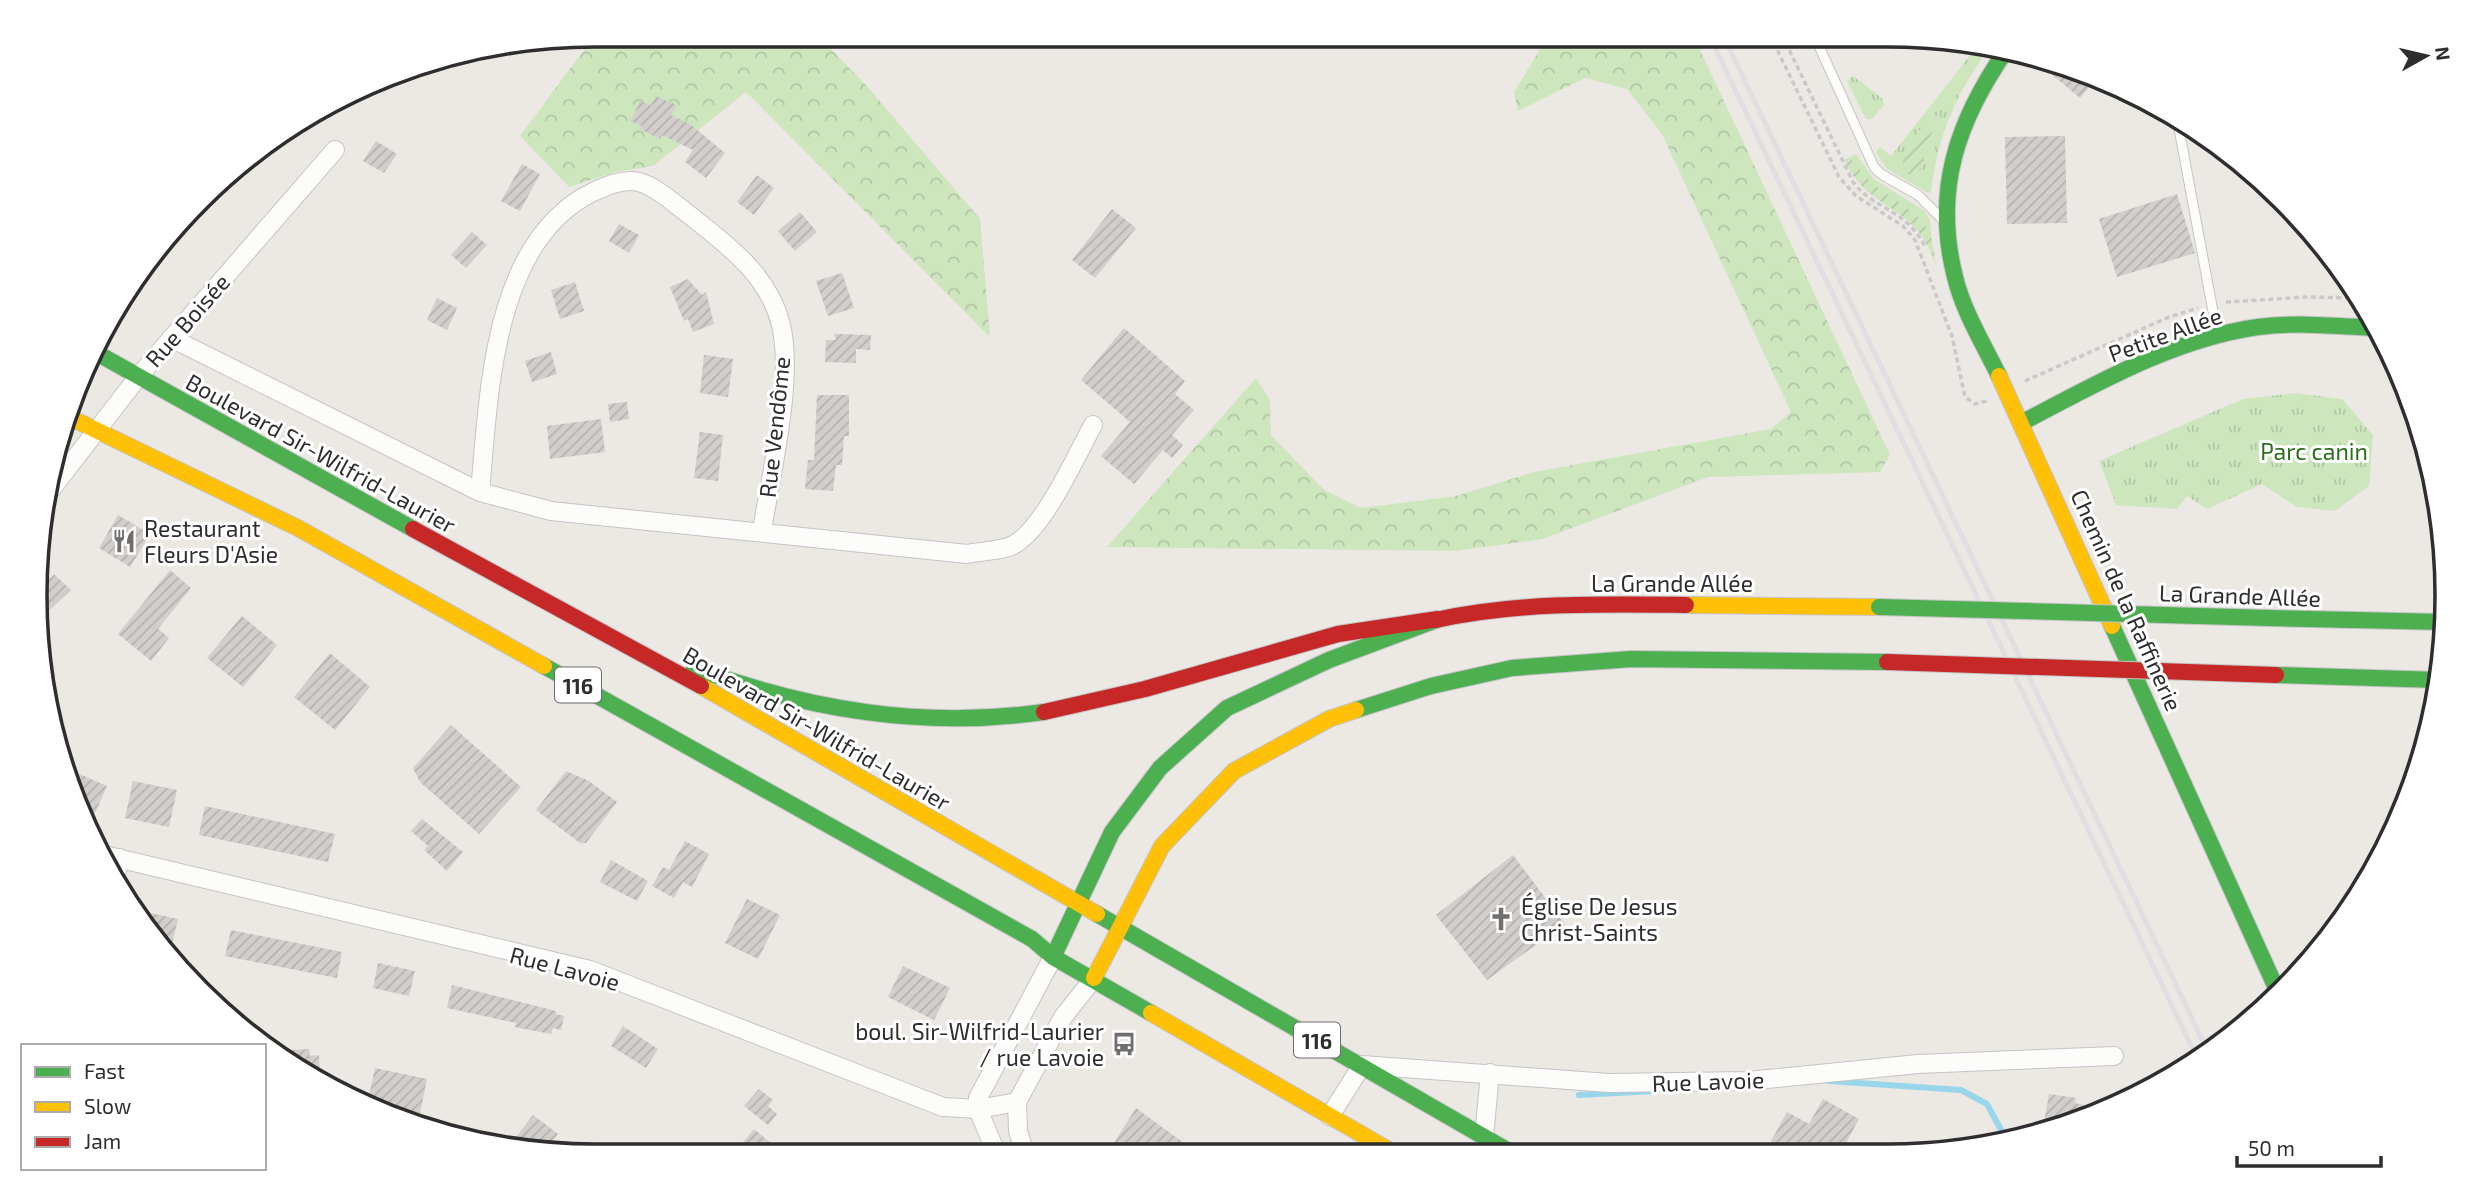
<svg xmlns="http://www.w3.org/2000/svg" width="2482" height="1191" font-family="'Exo 2',sans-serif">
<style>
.grass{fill:url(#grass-tufts)}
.forest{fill:url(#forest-crowns)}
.garden{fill:url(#garden-furrows)}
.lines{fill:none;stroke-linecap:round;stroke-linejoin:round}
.stream{stroke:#99d6ec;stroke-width:6}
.building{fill:url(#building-hatch)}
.lane-casing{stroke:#c5c4c5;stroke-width:11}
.street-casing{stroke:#c5c4c5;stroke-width:20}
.fast-casing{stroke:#c5c4c5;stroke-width:18}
.slow-casing{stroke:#c5c4c5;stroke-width:18}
.jam-casing{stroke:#c5c4c5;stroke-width:18}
.path{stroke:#c9c9c8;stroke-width:3.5;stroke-dasharray:5 3.5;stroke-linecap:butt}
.lane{stroke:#fcfcfb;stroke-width:9}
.street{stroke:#fcfcfb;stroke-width:18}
.fast{stroke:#4caf50;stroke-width:16}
.slow{stroke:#ffc107;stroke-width:16}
.jam{stroke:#c62828;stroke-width:16}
.rail{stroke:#dfdfe1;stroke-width:5}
.fast-bridge-casing{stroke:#c5c4c5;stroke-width:18;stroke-linecap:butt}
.jam-bridge-casing{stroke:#c5c4c5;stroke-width:18;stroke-linecap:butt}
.fast-bridge{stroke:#4caf50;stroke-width:16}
.jam-bridge{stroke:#c62828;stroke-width:16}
.labels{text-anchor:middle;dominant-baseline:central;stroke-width:6;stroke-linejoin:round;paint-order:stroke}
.shield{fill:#fff;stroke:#6d6d6d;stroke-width:2}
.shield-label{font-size:21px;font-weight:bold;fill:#2e2e2e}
.street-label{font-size:23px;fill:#2e2e2e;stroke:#fff}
.park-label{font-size:23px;fill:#2c6e1b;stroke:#fff}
.poi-label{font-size:23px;fill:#2e2e2e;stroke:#fff;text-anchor:start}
.rim{fill:none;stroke:#2e2e2e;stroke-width:3.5}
</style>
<defs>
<pattern id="grass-tufts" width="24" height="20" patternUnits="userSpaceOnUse" patternTransform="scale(1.75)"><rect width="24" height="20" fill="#cee6be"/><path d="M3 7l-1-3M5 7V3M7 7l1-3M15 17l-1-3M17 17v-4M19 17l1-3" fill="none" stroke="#b1c6a4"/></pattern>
<pattern id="forest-crowns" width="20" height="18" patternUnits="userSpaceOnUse" patternTransform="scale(1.75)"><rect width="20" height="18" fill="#cee6be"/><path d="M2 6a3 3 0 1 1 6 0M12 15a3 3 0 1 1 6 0" fill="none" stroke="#b1c6a4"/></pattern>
<pattern id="garden-furrows" width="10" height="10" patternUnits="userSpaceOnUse" patternTransform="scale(1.75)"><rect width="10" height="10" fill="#cee6be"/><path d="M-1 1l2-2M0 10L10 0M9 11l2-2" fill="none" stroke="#b1c6a4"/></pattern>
<pattern id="building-hatch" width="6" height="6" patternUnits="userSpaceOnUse" patternTransform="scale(1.75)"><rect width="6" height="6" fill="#d1cecb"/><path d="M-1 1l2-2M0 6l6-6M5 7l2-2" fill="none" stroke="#b4b1af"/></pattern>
</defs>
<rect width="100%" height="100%" fill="#ece8e4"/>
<path class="grass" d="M1979 44 1992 45C1957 90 1938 135 1931 191L1928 193 1887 169 1876 153 1880 147 1891 156Z
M1853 76 1883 99 1884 105 1872 119H1866L1847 81Z
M1856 154 1874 179 1925 211 1930 220 1932 245C1927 211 1893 204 1871 184 1862 177 1859 165 1849 160L1846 163 1844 160Z
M2296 393 2342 399 2373 435 2369 486 2335 511 2297 507 2262 484 2207 509 2187 496 2177 509 2116 505 2099 461 2243 399Z"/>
<path class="forest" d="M595 35H817L867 86 980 219 990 337 746 92 653 166 615 172 569 187 520 136Z
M1549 35H1693L1890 455 1880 472 1708 477 1543 539 1455 551 1107 547 1256 378 1270 400 1271 435 1324 490 1361 508 1456 496 1534 472 1771 429 1791 412 1662 134 1627 89 1585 78 1518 111 1514 92Z"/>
<path class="garden" d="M1941 113 1926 145 1922 167 1913 174H1905C1896 151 1923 123 1941 113Z
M1849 160 1854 161C1875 198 1914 200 1929 233 1934 243 1934 256 1936 266 1917 203 1869 212 1846 163Z"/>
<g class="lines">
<path class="stream" d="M1829 1081 1961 1090 1987 1104 2006 1139
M1579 1095 1654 1091"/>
</g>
<path class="building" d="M2030 56 2090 74 2098 77 2080 98Z
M656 96 676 105 671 115 690 124 725 153 706 178 685 162 693 150 662 135 660 139 640 129 642 126 631 121 640 101 651 105Z
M2065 136 2067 223 2007 224 2005 137Z
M376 141 397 154 384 173 363 161Z
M522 164 540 174 520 211 501 201Z
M757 175 774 188 754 215 737 202Z
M2177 194 2195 253 2117 277 2099 219Z
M1112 209 1136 228 1095 278 1072 260Z
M800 212 817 232 795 251 778 231Z
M619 224 639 235 629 253 609 241Z
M472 232 487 245 466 268 451 255Z
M842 273 854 308 828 316 816 281Z
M688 279 702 295 706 292 714 324 693 332 688 319 684 321 670 287Z
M575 282 584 311 560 319 551 290Z
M437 298 457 308 447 330 427 320Z
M1124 328 1185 381 1175 394 1194 410 1172 435 1183 445 1172 458 1163 450 1134 484 1101 456 1130 422 1081 380Z
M834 334 871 335 870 350 856 349V363L825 362 826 340H836Z
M551 352 557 374 532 382 525 361Z
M704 355 733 359 728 397 700 393Z
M817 395H849V436H844L842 465H836L833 491 805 489 808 460H814Z
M627 402 629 419 610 422 608 404Z
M601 419 605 452 550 459 547 426Z
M700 432 723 435 718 481 694 478Z
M118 515 150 534 130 567 99 548Z
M170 570 191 588 158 629 169 638 151 661 118 634Z
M54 574 71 590 41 618 42 587Z
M242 616 277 645 243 687 207 658Z
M330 653 370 687 335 730 294 697Z
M451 725 521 787 479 834 420 782 413 768Z
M70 770 107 786 95 813 82 807Z
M566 771 589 781 617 802 586 843H580L536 810Z
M133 781 177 790 169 827 125 818Z
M205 806 335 834 328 862 199 835Z
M422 819 463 852 447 871 424 850 428 846 411 831Z
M685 841 709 854 692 887 683 882 674 898 652 886 663 867 669 870Z
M1513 855 1565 924 1487 980 1436 915Z
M611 860 648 881 637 901 600 882Z
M747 899 780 915 758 959 725 943Z
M141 911 178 919 170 952 160 937Z
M231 930 342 952 337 978 225 956Z
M378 963 415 971 409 996 373 988Z
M903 966 950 988 934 1020 888 997Z
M452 985 556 1011V1014L564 1016 561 1030 553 1028 551 1034 515 1027 516 1023 447 1008Z
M623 1026 658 1049 646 1068 611 1046Z
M309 1049 310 1056 319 1055 320 1081 272 1051Z
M375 1068 427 1079 420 1113 368 1101Z
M759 1089 773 1100 768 1106 777 1114 768 1125 744 1106Z
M2049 1094 2076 1098 2075 1103 2084 1105 2082 1118 2043 1129Z
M1823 1099 1859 1119 1841 1152H1765L1787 1112 1809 1124Z
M1136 1108 1199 1154H1107Z
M533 1115 558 1134 553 1140 570 1154 533 1150 516 1137Z
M754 1129 785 1155H746L738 1148Z"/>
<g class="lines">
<g class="lane-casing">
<path id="lane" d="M1814 35 1874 167 1881 174 1918 195 1940 217
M2177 118 2217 333"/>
</g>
<g class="street-casing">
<path id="street" d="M171 338 480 492 551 511 967 554C980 551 1004 551 1015 544 1045 526 1076 456 1093 425
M480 492C489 395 492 241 593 192 606 186 624 178 639 182 657 187 677 206 692 217 730 247 769 276 781 325 794 381 771 472 762 531
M46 496 138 377 335 150
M100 854 590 970 943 1107 978 1109 1017 1102
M116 875 120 858
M1330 1116 1362 1065 1609 1083 1748 1081 1918 1064 2114 1056
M1484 1137 1490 1073
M1025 1154 1018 1131 1017 1102 1063 1017 1094 978
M997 1155 978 1109V1098L1053 957"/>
</g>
<g class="fast-casing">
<path id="fast" d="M93 351 413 529
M1999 376C1984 345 1963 311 1955 277 1933 190 1957 121 2007 49
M2021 423C2096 384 2173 339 2258 327 2297 322 2337 326 2376 328
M2269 618 2444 622
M2112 626 2277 990
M544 666 1032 939 1053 957 1151 1013
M694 668C809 710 922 729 1044 712
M2276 675 2439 680
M1356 710 1431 686 1512 668 1631 659 1887 662
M1097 914 1512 1153
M1053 957 1112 832 1160 768 1227 708 1329 660 1436 620"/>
</g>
<g class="slow-casing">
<path id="slow" d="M1999 376 2112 626
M67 416 298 528 544 666
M1686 605 1879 607
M701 686 1097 914
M1094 978 1162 846 1234 771 1329 719 1356 710
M1151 1013 1394 1153"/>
</g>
<g class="jam-casing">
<path id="jam" d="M413 529 701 686
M1436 620C1516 602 1604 604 1686 605
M1044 712 1145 689 1338 634 1438 619"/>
</g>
<path class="path" d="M1770 35 1839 177 1856 196 1903 226 1915 240 1952 336 1965 397 1975 404 1987 401
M1782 35 1853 182C1875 211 1905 207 1926 248
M2226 302 2308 297 2360 298
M2025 381 2169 317 2198 308"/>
<use href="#lane" class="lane"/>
<use href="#street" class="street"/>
<use href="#fast" class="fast"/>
<use href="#slow" class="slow"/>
<use href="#jam" class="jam"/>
<path class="rail" d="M1709 35 2197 1058
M1723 35 2208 1052"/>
<g class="fast-bridge-casing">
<path id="fast-bridge" d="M1879 607 2269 618"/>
</g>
<g class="jam-bridge-casing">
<path id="jam-bridge" d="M1887 662 2276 675"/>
</g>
<use href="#fast-bridge" class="fast-bridge"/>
<use href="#jam-bridge" class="jam-bridge"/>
</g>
<defs>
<g id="restaurant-bare" transform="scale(1.89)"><path d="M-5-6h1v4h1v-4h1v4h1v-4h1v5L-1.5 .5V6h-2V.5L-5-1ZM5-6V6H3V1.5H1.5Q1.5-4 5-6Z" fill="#706f6e" stroke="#fff" stroke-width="2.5" paint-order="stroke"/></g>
<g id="church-bare" transform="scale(1.89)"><path d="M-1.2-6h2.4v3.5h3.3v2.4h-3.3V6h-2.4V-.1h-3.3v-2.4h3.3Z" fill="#706f6e" stroke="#fff" stroke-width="2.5" paint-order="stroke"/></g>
<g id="bus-bare" transform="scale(1.89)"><path d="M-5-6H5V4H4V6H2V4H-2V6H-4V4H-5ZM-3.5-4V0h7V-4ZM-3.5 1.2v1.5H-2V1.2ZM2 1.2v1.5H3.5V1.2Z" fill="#706f6e" stroke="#fff" stroke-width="2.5" paint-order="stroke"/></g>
</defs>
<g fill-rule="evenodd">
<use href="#restaurant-bare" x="124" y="541"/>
<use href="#church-bare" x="1501" y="919"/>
<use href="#bus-bare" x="1124" y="1044"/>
</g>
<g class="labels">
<g class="shield">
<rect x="555" y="667.5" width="46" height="35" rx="5"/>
<rect x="1294" y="1022.5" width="46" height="35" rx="5"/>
</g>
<g class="shield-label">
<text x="578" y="685">116</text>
<text x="1317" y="1040">116</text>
</g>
<g class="street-label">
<text transform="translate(187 320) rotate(-49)">Rue Boisée</text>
<text transform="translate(2165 334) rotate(-20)">Petite Allée</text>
<text transform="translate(774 427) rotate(-84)">Rue Vendôme</text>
<text transform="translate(321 453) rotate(29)">Boulevard Sir-Wilfrid-Laurier</text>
<text x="1672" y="583">La Grande Allée</text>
<text transform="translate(2240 595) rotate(2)">La Grande Allée</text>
<text transform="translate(2127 600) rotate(66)">Chemin de la Raffinerie</text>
<text transform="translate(817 728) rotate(30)">Boulevard Sir-Wilfrid-Laurier</text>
<text transform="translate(565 968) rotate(15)">Rue Lavoie</text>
<text transform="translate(1708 1081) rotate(-2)">Rue Lavoie</text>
</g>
<g class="park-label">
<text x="2314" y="451">Parc canin</text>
</g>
<g class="poi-label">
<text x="144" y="528">Restaurant<tspan x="144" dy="26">Fleurs D'Asie</tspan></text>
<text x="1521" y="906">Église De Jesus<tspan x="1521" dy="26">Christ-Saints</tspan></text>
<text x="1104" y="1031" text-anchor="end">boul. Sir-Wilfrid-Laurier<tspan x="1104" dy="26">/ rue Lavoie</tspan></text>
</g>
</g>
<path d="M0 0H2482V1191H0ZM595 47H1887A548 548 0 0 1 2435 595V596A548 548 0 0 1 1887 1144H595A548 548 0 0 1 47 596V595A548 548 0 0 1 595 47Z" fill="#fff" fill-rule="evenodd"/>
<path class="rim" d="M595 47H1887A548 548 0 0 1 2435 595V596A548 548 0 0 1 1887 1144H595A548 548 0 0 1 47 596V595A548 548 0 0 1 595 47Z"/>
<rect x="21" y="1044" width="245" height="126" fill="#ffffff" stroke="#ababab" stroke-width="2"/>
<rect x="35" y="1067" width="35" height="10" fill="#4caf50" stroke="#ababab" stroke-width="2"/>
<text x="84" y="1079" font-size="21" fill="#2e2e2e">Fast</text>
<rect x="35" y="1102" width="35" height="10" fill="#ffc107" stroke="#ababab" stroke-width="2"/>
<text x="84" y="1114" font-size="21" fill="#2e2e2e">Slow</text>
<rect x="35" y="1137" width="35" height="10" fill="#c62828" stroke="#ababab" stroke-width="2"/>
<text x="84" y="1149" font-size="21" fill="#2e2e2e">Jam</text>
<g transform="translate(2426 56) rotate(82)" stroke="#ffffff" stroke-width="5" paint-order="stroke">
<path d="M0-5L12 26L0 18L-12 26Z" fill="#2e2e2e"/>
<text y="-10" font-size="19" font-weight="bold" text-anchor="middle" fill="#2e2e2e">N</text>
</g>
<path d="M2237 1156v10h144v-10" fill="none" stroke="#2e2e2e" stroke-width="3.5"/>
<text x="2248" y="1156" font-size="21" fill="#2e2e2e" stroke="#ffffff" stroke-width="5" paint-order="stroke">50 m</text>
</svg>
